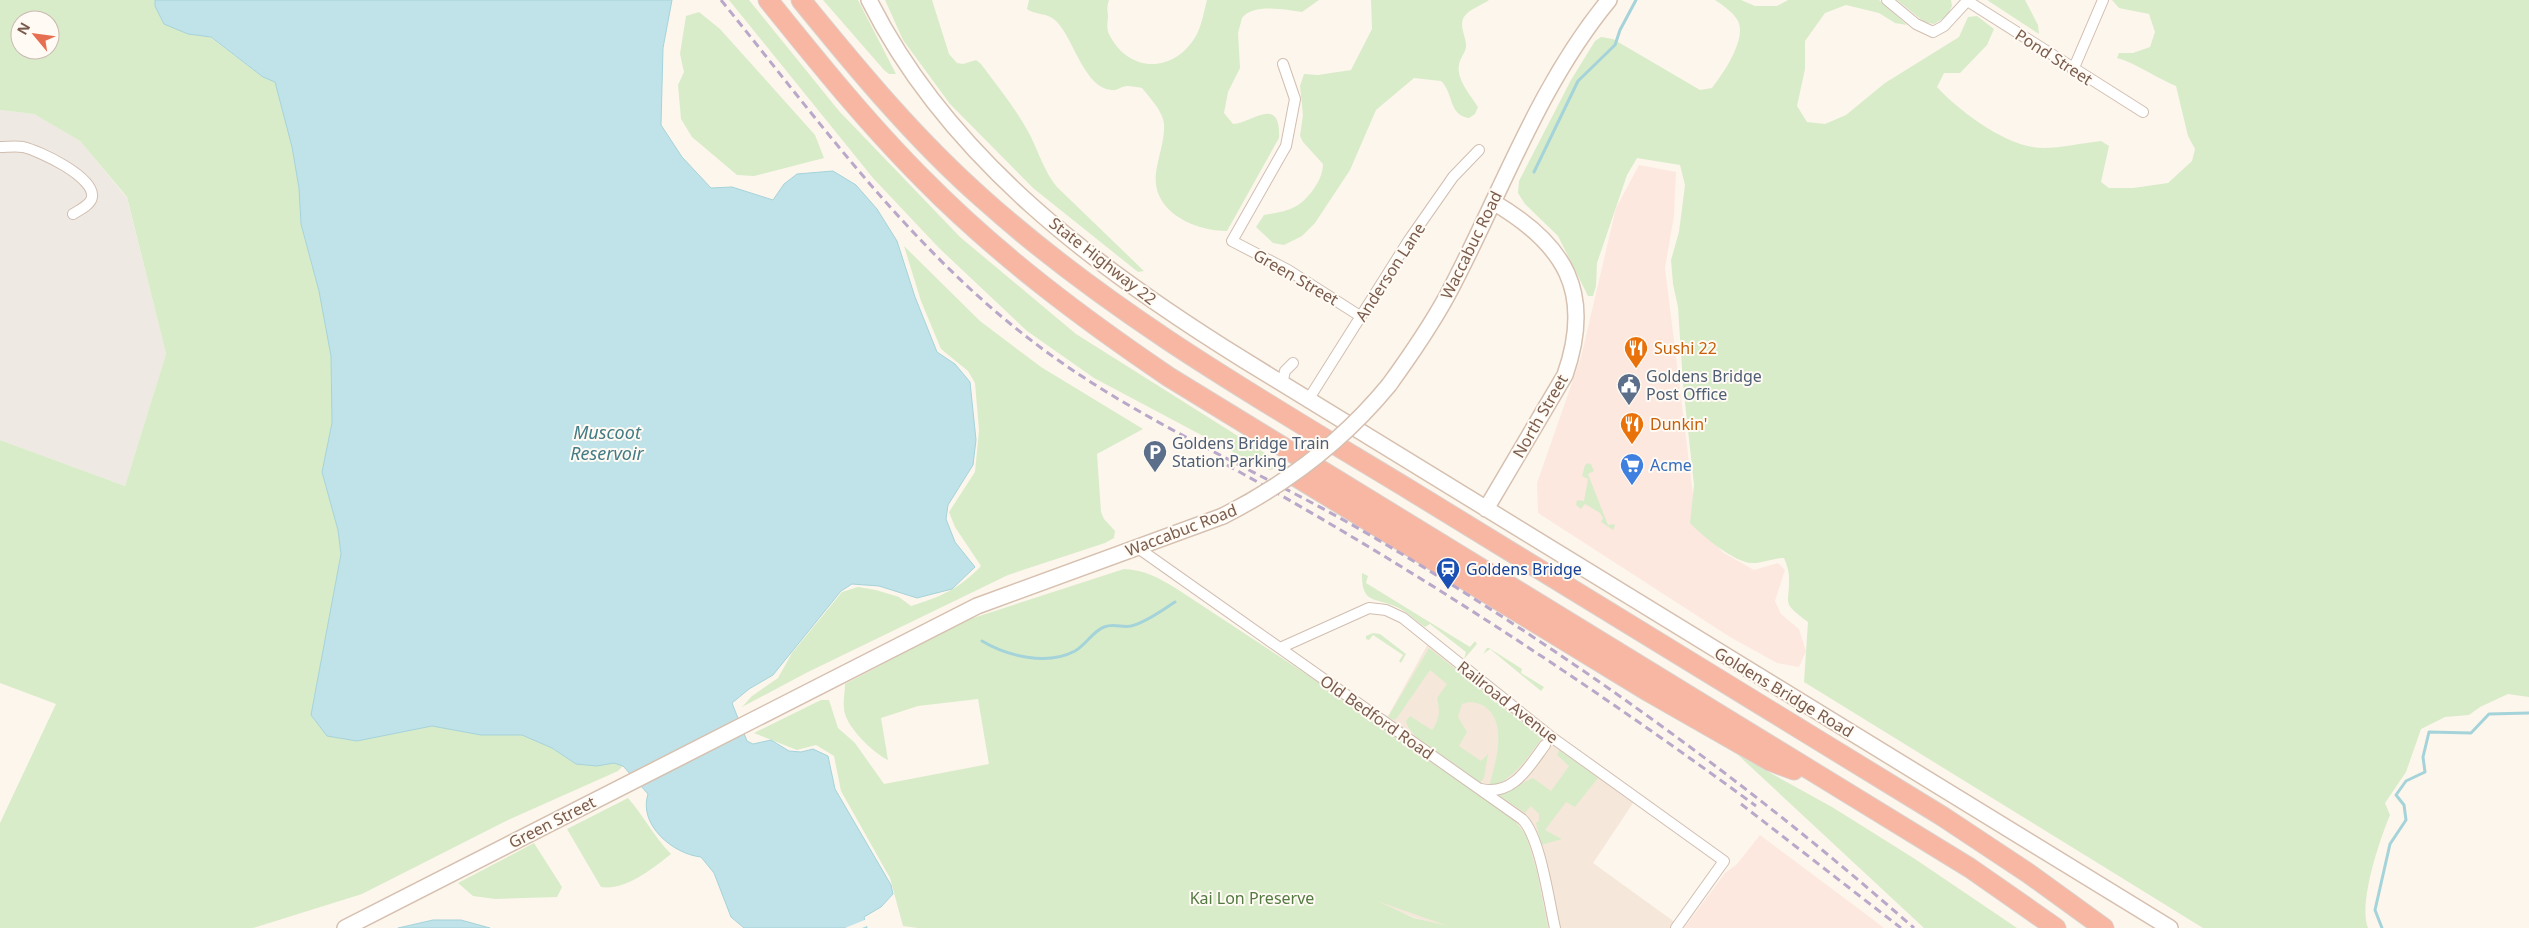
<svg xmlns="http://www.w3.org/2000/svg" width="2529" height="928" font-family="'Noto Sans',sans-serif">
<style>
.residential{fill:#f5e8da}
.commercial{fill:#fde8e0}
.industrial{fill:#efe9e4}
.green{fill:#d8ecc9;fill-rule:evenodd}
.water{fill:#bfe3e8;stroke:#a5d3da}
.pier{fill:#fdf6ec}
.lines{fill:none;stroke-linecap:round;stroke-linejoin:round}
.stream{stroke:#a5d3da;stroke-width:3}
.minor-casing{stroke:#d1beb0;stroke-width:12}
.secondary-casing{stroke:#d6c0b0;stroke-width:18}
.motorway-casing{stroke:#dad1cd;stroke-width:21}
.minor{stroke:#fff;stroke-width:10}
.secondary{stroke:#fff;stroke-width:15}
.motorway{stroke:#f7b7a3;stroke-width:19}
.rail{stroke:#b9a8c9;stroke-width:3;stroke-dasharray:8 5;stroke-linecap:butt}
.secondary-bridge-casing{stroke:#d6c0b0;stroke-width:18;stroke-linecap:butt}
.secondary-bridge{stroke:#fff;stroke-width:15}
.labels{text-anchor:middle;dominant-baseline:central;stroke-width:4;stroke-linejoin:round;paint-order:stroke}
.street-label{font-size:16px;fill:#7a5c4d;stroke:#fffaf3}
.food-label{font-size:16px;fill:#c56008;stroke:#fffaf3;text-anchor:start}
.service-label{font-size:16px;fill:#4e5e75;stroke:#fffaf3;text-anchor:start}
.shop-label{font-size:16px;fill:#366cbe;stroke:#fffaf3;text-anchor:start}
.transit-label{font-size:16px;fill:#164399;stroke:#fffaf3;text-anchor:start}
.park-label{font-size:16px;fill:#537a41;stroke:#fffaf3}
.water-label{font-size:18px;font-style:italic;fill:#437c86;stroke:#fffaf3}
</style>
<rect width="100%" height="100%" fill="#fdf6ec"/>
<path class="residential" d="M1429 642 1551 741 1633 803 1593 863 1683 928H1449L1413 917 1367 898 1268 796 1338 694 1388 716Z"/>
<path class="commercial" d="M1639 165 1676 172 1674 216 1665 268 1697 527 1724 553 1754 570 1778 563 1785 570 1775 601 1781 614 1799 629 1806 651 1799 667 1777 663 1730 637 1538 513 1537 483 1581 357 1616 208Z
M1760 835 1871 918 1884 928H1684L1725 873 1737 864Z"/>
<path class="industrial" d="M0 110 34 114 80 141 127 198 166 354 125 486 0 440Z"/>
<path class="green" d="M0 0H155V6L188 34 210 37 263 77 275 82 292 147 299 188 301 224 319 291 331 356 332 423 322 472 338 530 341 554 311 715 327 736 357 741 432 726 481 735H522L552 748 576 764 597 766 614 763 623 766 618 771 506 821 362 894 253 928H0V823L56 704 0 683V440L125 486 166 354 127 197 80 141 34 114 0 110ZM20 20H50V50H20Z
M729 0H749L839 111 960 237 1076 334 1279 462 1277 468 1270 470 1254 463 1094 378 1027 331 939 248 873 178Z
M823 0H858L896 74H889L884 70Z
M885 0H932L949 54 957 63 963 64 976 60 981 64C998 87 1017 110 1030 135 1039 153 1044 171 1057 187L1144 271 1138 272 1033 188 950 104 903 40Z
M1029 0H1109C1107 6 1107 9 1108 15 1108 21 1106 28 1109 34 1129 75 1176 73 1197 34 1202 24 1204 11 1207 0H1319L1302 12C1285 10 1254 3 1242 18L1238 33 1240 68 1228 92 1224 113 1233 124C1252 123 1281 94 1279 138L1227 231C1195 231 1151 212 1156 173 1158 157 1165 140 1164 124 1163 111 1149 97 1142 88 1137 87 1132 86 1127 86 1122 86 1117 91 1112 90 1085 89 1074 40 1057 22 1048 12 1037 16 1027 9Z
M1371 0H1489C1482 5 1468 10 1464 17 1459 25 1465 35 1466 44 1467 52 1460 57 1459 65 1456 79 1471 96 1478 107L1475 114 1469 118C1448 115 1454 93 1441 81L1414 78 1376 110 1350 170 1315 223 1302 236 1284 245 1273 243 1256 227 1264 215C1287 211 1298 210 1313 190 1318 183 1323 174 1323 164L1303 142 1300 136 1303 115 1300 86 1304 74 1318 75 1351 70 1372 29Z
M1715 0H1741L1755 6H1777L1788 0H1879L1907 25 1895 23 1879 13 1846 5 1825 13 1805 41V69L1797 106 1807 122 1825 124 1846 115 1885 83 1959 37 1968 17 1977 16 1994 29 1987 45 1960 73H1944L1937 87C1960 112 2008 148 2043 148 2062 148 2082 143 2101 141L2109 146 2101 182 2109 188H2133L2168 183 2192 161 2195 149 2188 136 2176 86C2156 78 2138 64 2117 58L2119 53H2133L2150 47 2155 32 2149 14 2119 8 2112 0H2529V697L2508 694 2480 707 2469 715 2445 717 2421 729 2406 772 2385 803 2390 815C2380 839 2358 903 2368 928H2203L1804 682 1808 622C1780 601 1790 606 1789 577 1789 570 1786 563 1784 558 1773 558 1763 563 1753 563 1736 564 1701 535 1690 523L1694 485 1683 384 1678 307 1673 284 1671 260 1679 232 1685 185 1680 165 1637 158 1627 175 1597 263 1596 286 1593 296H1588L1558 236 1525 204 1518 193 1519 181 1571 80 1595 41 1601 37 1613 39 1700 90 1712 88C1723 74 1747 39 1738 21 1733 12 1724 6 1715 0Z
M1897 0H1951L1952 6 1947 16 1934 24 1924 22Z
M1987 0H2025L2038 25 2039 34Z
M699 12 720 29 815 135 824 158 754 176 737 175 692 137 681 119 678 85 684 72 680 54 686 16Z
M904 246 980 321 1041 367 1143 429 1097 454 1101 512 1104 519 1115 531 1114 538 1105 543 1008 575 806 673 742 707 752 696 778 678 792 653 842 592 858 587 876 590 899 597 911 606C941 597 960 588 981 566L955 527 949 512 975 472 979 430 975 383 968 371 941 349 921 301Z
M1588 463 1591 464 1594 471 1588 474 1608 525 1614 524 1615 526 1613 530 1601 522 1603 518 1600 513 1585 504 1581 509 1576 505 1577 500 1584 501 1588 479 1582 476 1585 465Z
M1124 569C1145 570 1159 578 1177 589L1338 695 1337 697 1415 749 1514 820 1526 835 1537 872 1548 928H918L903 926 890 878 841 791 834 756 816 745 797 750 754 733 821 700H829L838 728 855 743 884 784 989 764 978 699 918 706 881 718 888 760C873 753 844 725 844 708 843 700 845 692 845 684L967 620ZM1377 901 1448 926 1414 918Z
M1362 573 1368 576 1366 583 1470 647 1475 641 1477 644 1464 659 1466 652 1430 624 1425 627C1416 621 1408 613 1399 608 1377 597 1361 606 1362 573Z
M1373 633 1380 634 1406 654 1401 663 1399 661 1403 655 1373 635 1369 640 1366 639V636Z
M1429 648 1542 738C1528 757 1513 781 1489 787 1495 763 1509 723 1484 706 1477 702 1469 701 1462 704L1458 717 1467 732 1459 746 1481 761 1488 754 1484 778 1480 783 1416 737 1408 727 1406 721 1410 716 1432 730C1440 719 1440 711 1437 698L1447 684 1430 670 1397 718 1394 720 1388 717Z
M1487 648H1489L1522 669 1521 673 1544 687 1541 691 1490 649 1483 654Z
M1559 750 1598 778 1575 807 1566 802 1545 830 1562 839 1541 845 1536 823 1539 821V814L1531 806 1525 813 1498 795 1533 778 1551 791 1569 766 1557 755Z
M1738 755 1832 807 1915 859 2017 928H1924Z
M628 798C644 816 654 837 671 854 653 868 626 891 601 887L567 829Z
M534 843 562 887 557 897 495 899 473 896 458 883Z"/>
<path class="water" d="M155 0H672L663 48 661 125 682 157 711 188 732 187 773 200 784 184 797 174 833 171 856 185 877 209 897 241 915 297 937 352 955 364 970 382 976 440 973 465 948 505 946 519 955 542 975 567 952 589 917 598 879 586 852 584 841 591 773 675 749 689 732 703 747 741 753 744 771 740 789 751 801 752 813 749 828 756 835 789 891 885 893 894 881 907 864 917 867 928H744L731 917 714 873 701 857C673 854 638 825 648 794L623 766 614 763 597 766 576 764 552 748 522 735H481L432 726 357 741 327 736 311 715 341 554 338 530 322 472 332 423 331 356 319 291 301 224 299 188 292 147 275 82 263 77 211 37 188 34 164 24 155 6Z
M433 920H461L490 928H398Z"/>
<path class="pier" d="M867 919 869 925 862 928H845Z"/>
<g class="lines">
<path class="stream" d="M1534 172 1578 81 1615 45 1620 30 1636 0
M982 641C1007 656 1047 666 1075 651 1086 645 1093 631 1104 627 1114 623 1122 628 1131 626 1147 622 1162 610 1175 602
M2382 928 2375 910 2390 844 2406 820 2404 805 2396 795 2406 781 2425 772 2423 757 2429 732 2471 733 2489 714 2529 713"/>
<g class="minor-casing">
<path id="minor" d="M1887 0 1916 24 1933 32 1944 26 1967 1
M1966 0 2143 112
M1283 64 1295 99 1286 146 1232 241 1288 270 1360 316
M2073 70 2103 0
M0 147C7 147 16 146 23 147 40 151 95 177 92 197 91 205 79 210 73 214
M1282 384 1285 371 1293 363
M1308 400 1409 240 1453 177 1479 150
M1138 548 1522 819C1540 836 1549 902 1555 928
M1280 648 1369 608 1386 610 1403 618 1550 736 1724 861 1676 928
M1481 789C1513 796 1528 768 1545 745"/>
</g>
<g class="secondary-casing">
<path id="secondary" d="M869 0C948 158 1097 269 1244 360L2170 928
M1389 385C1410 356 1430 327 1447 296 1500 197 1537 87 1609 0
M1486 509 1565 375C1594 292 1565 244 1493 202
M345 928 977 606 1223 516"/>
</g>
<g class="motorway-casing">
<path id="motorway" d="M768 0C818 62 868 124 924 180 998 255 1082 318 1169 377L1970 868 2056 928
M801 0C858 70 915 139 983 199 1111 314 1263 401 1410 490 1588 598 1765 707 1942 816L2028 873 2104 928
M1293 475 1649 692 1770 761 1794 770"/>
</g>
<use href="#minor" class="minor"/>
<use href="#secondary" class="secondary"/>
<use href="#motorway" class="motorway"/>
<path class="rail" d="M721 0C819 121 911 250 1036 344 1140 423 1263 472 1375 538 1566 651 1747 781 1914 928
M1227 465C1410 566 1587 682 1756 806
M1741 804 1901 928"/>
<g class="secondary-bridge-casing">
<path id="secondary-bridge" d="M1223 516C1288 483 1343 441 1389 385"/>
</g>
<use href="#secondary-bridge" class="secondary-bridge"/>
</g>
<defs>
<g id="restaurant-pin" transform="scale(1.25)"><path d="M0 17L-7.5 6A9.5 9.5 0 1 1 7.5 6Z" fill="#e8710a" stroke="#fffaf3"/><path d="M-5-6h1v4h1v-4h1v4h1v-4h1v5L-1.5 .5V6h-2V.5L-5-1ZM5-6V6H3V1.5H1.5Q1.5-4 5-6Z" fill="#fff"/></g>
<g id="civic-pin" transform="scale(1.25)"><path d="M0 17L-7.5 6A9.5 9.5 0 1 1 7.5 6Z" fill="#5c6f8a" stroke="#fffaf3"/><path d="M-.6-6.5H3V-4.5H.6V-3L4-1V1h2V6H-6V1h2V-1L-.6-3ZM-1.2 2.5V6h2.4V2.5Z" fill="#fff"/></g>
<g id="parking-pin" transform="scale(1.25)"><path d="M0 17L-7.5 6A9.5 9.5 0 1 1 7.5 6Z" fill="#5c6f8a" stroke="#fffaf3"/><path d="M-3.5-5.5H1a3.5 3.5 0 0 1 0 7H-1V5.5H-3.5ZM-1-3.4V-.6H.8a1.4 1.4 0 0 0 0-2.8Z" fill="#fff"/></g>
<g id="supermarket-pin" transform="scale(1.25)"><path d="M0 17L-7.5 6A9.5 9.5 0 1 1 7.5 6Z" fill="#3f7fe0" stroke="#fffaf3"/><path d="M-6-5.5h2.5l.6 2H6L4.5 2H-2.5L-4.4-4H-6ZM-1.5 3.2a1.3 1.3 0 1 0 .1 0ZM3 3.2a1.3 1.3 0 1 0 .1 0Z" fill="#fff"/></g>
<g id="station-pin" transform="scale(1.25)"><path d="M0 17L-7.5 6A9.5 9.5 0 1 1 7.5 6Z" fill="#1a4fb4" stroke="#fffaf3"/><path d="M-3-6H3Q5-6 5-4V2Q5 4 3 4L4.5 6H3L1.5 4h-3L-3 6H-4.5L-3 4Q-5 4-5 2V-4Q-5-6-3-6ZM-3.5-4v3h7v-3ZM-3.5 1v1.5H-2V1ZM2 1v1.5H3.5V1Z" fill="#fff"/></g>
</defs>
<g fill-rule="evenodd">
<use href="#restaurant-pin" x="1636" y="348"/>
<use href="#civic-pin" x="1629" y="385"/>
<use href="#restaurant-pin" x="1632" y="424"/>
<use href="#parking-pin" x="1155" y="452"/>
<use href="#supermarket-pin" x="1632" y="465"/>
<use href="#station-pin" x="1448" y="569"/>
</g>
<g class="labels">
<g class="street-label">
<text transform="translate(2054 57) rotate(33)">Pond Street</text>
<text transform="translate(1471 245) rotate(-64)">Waccabuc Road</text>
<text transform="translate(1103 261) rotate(38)">State Highway 22</text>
<text transform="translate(1390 272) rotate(-57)">Anderson Lane</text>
<text transform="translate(1296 277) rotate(30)">Green Street</text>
<text transform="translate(1540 416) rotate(-60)">North Street</text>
<text transform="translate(1181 530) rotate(-21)">Waccabuc Road</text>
<text transform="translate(1784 692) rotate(31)">Goldens Bridge Road</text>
<text transform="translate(1508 702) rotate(38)">Railroad Avenue</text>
<text transform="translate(1377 717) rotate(35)">Old Bedford Road</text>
<text transform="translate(552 822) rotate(-27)">Green Street</text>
</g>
<g class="food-label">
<text x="1654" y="348">Sushi 22</text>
<text x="1650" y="424">Dunkin'</text>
</g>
<g class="service-label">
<text x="1646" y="376">Goldens Bridge<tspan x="1646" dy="18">Post Office</tspan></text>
<text x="1172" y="443">Goldens Bridge Train<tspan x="1172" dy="18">Station Parking</tspan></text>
</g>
<g class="shop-label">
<text x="1650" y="465">Acme</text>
</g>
<g class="transit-label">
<text x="1466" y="569">Goldens Bridge</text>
</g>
<g class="park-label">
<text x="1252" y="898">Kai Lon Preserve</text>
</g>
<g class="water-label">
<text x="607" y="432">Muscoot<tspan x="607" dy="21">Reservoir</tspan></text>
</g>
</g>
<g transform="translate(35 35) rotate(299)"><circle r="24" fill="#fffaf3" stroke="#cabbb1"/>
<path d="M0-4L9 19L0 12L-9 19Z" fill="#e76f51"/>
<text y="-8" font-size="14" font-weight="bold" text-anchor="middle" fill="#7a5c4d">N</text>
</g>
</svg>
